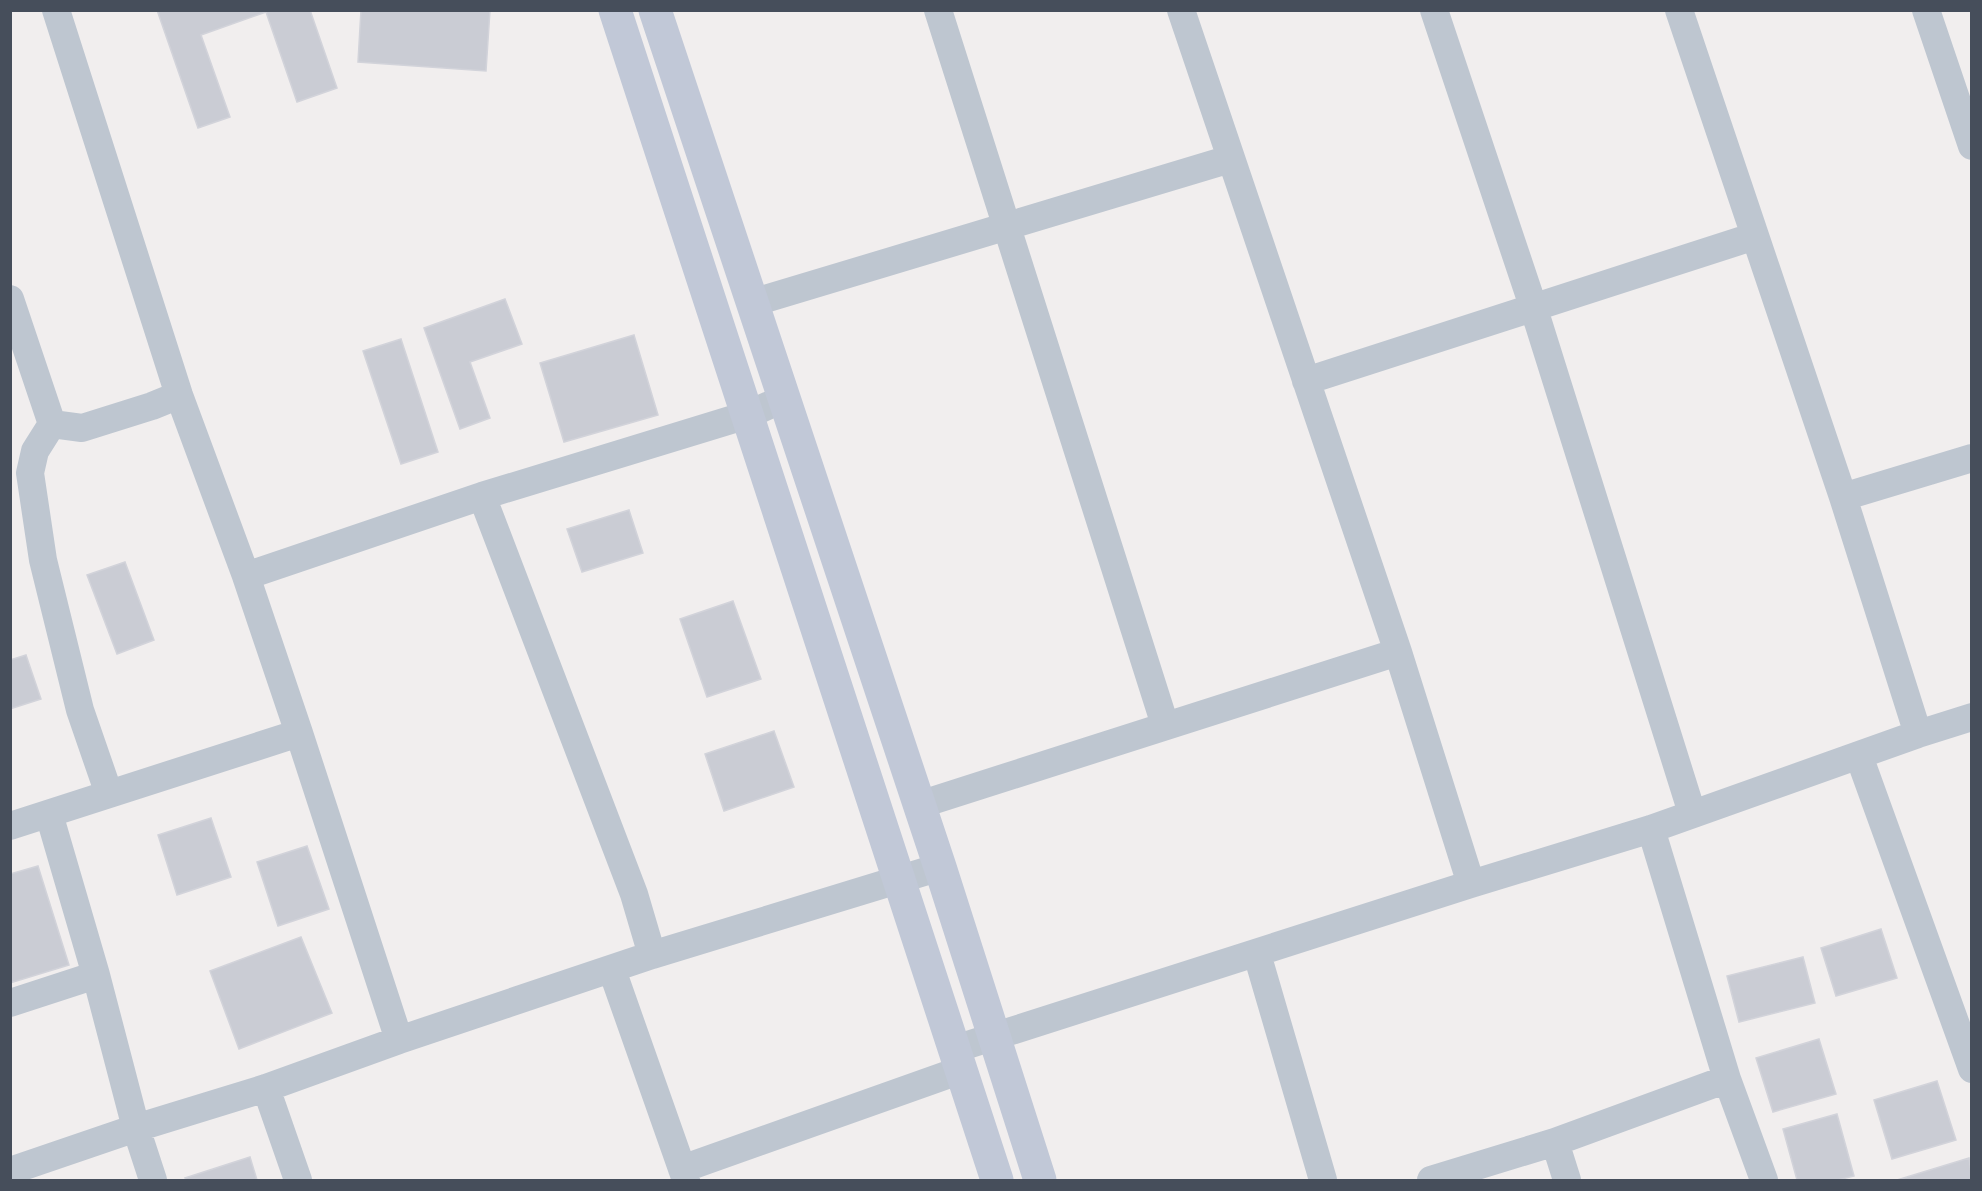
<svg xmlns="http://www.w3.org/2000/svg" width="1982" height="1191" font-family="Karla,sans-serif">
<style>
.building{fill:#caccd4;stroke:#d2d3da;stroke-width:1.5}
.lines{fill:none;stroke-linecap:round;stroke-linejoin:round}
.street{stroke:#bec6d0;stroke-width:28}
.secondary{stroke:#c1c8d7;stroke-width:33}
</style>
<rect width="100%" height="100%" fill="#f1eeee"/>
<path class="building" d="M157 10H310L337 88 297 102 266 12 201 35 230 117 198 128Z
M361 10H490L486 71 358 62Z
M505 299 522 344 470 362 490 418 460 429 424 328Z
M634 335 658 415 564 442 540 363Z
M401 339 438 452 401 464 363 351Z
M629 510 643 553 582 572 567 529Z
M125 562 154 640 117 654 87 575Z
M733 601 761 679 707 697 680 619Z
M26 655 41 699 10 709V660Z
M774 731 794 787 724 811 705 754Z
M211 818 231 877 177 895 158 835Z
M307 846 329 909 278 926 257 862Z
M38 866 69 965 10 983V874Z
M1881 929 1897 978 1836 996 1821 948Z
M301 937 332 1013 239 1049 210 971Z
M1803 957 1815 1003 1739 1022 1727 976Z
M1819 1039 1836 1094 1773 1112 1756 1058Z
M1937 1081 1956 1140 1892 1159 1874 1100Z
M1837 1114 1854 1176 1838 1180H1797L1783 1129Z
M250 1157 257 1180H186L185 1178Z
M1969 1158 1972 1180H1897Z"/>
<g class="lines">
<path class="street" d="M56 10 179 395 246 576 299 733 399 1040
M938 10 1165 725
M1181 10 1398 652 1471 884
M1434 10 1533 306 1692 813
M1679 10 1843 497 1918 734
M1926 10 1972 146
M10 299 52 424
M752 303 1230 159
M1306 381 1755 236
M52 424 35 451 30 473 43 560 80 710 109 794
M52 424 82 428 152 406 179 395
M482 496 634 894 652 955
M1843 497 1972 458
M246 576 482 496 747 415 785 398
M1859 756 1972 1069
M919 805 1398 652
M49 814 96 975 136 1128 153 1180
M10 826 299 733
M1651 829 1727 1079 1764 1180
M1257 954 1323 1180
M612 970 686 1180
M10 1003 96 975
M955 1049 1471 884 1651 829 1918 734 1972 717
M266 1088 298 1180
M1555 1142 1567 1180
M682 1169 961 1070
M10 1171 136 1128 266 1088 399 1040 652 955 940 867
M1431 1180 1555 1142 1727 1079"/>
<path class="secondary" d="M615 10 997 1180
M655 10 940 867 1040 1180"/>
</g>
<rect width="1982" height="1191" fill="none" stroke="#464e5b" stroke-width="24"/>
</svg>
